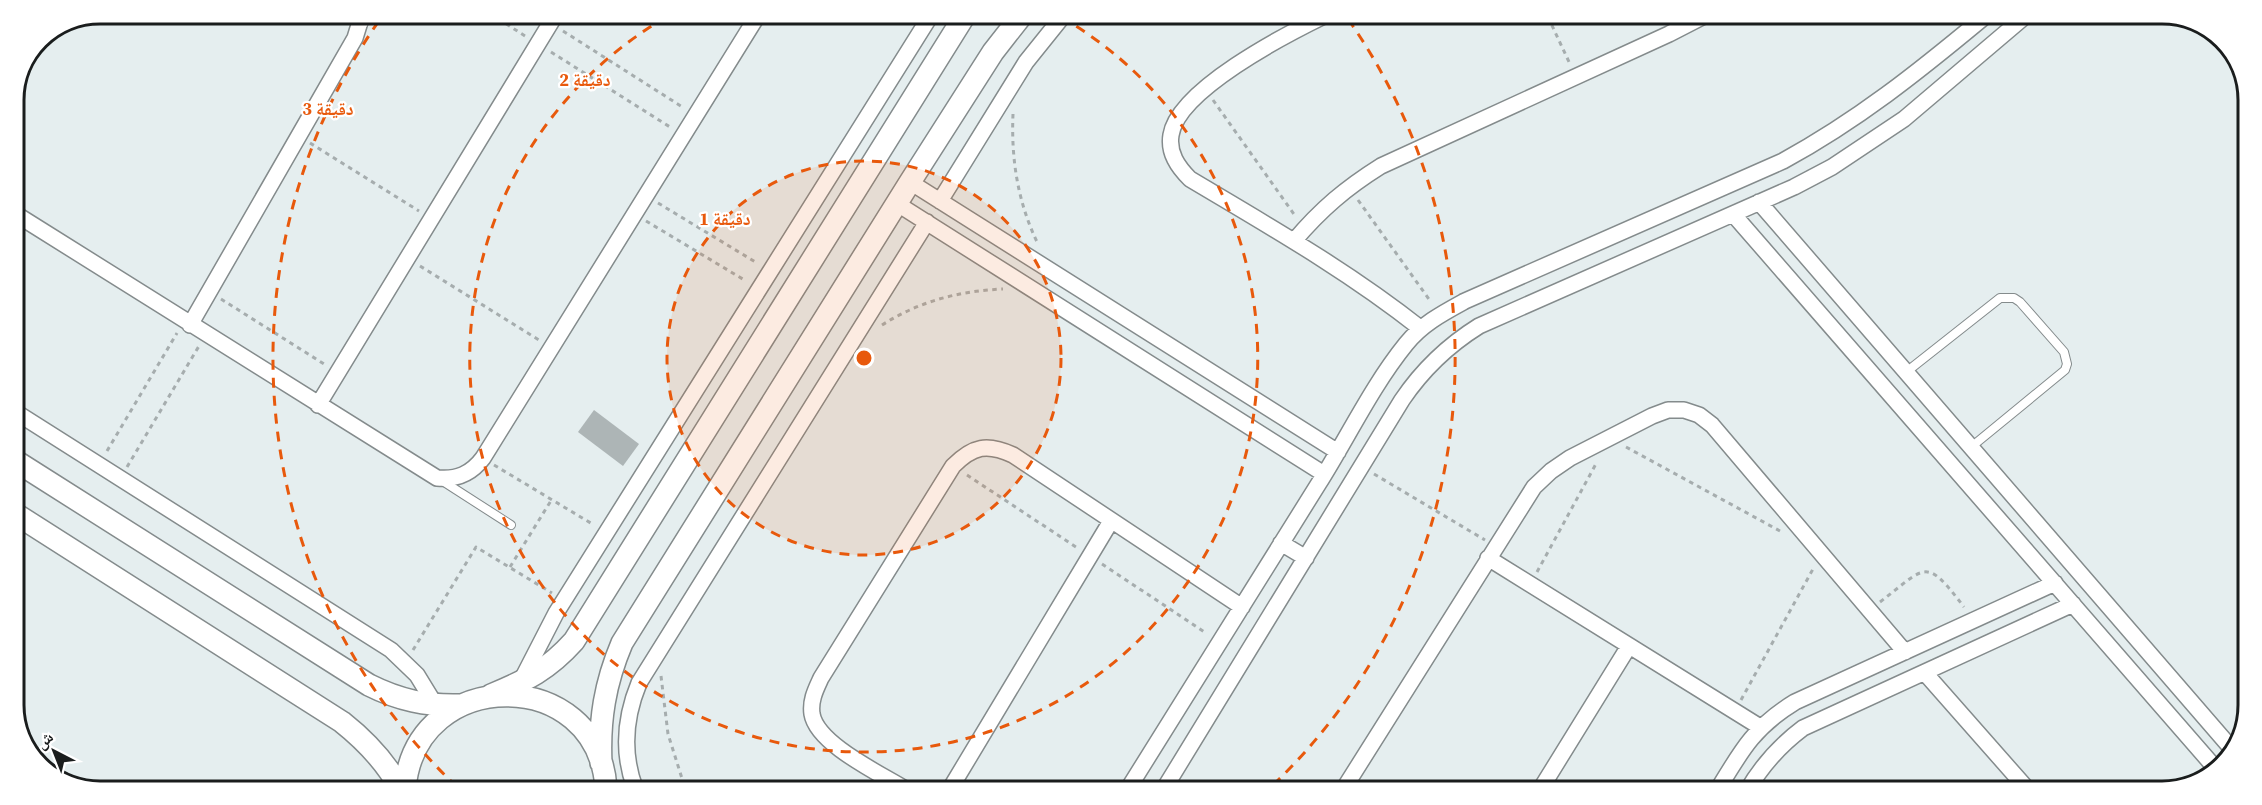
<svg xmlns="http://www.w3.org/2000/svg" width="2262" height="805" font-family="'Source Serif 4','Noto Naskh Arabic',serif">
<style>
.building{fill:#adb5b6}
.lines{fill:none;stroke-linecap:round;stroke-linejoin:round}
.lane-casing{stroke:#848b8c;stroke-width:10}
.street-casing{stroke:#848b8c;stroke-width:18}
.secondary-casing{stroke:#848b8c;stroke-width:24}
.path{stroke:#a6adae;stroke-width:3;stroke-dasharray:4.5 4.5;stroke-linecap:butt}
.lane{stroke:#fff;stroke-width:8}
.street{stroke:#fff;stroke-width:15}
.secondary{stroke:#fff;stroke-width:21}
.ring{fill:none;stroke:#e8590c;stroke-width:3;stroke-dasharray:10 8}
.rim{fill:none;stroke:#1a1d1d;stroke-width:3}
.centre{fill:#e8590c;stroke:#fff;stroke-width:3}
.ring-label{font-size:18px;text-anchor:middle;font-weight:bold;fill:#e8590c;stroke:#fff;stroke-width:4.5;stroke-linejoin:round;paint-order:stroke}
</style>
<rect width="100%" height="100%" fill="#e5eeef"/>
<path class="building" d="M594 410 639 444 623 466 578 432Z"/>
<g class="lines">
<g class="lane-casing">
<path id="lane" d="M360 29 370 14
M1905 373 2000 298H2014L2020 302 2064 352 2067 364 2065 370 1970 448
M441 480 511 525"/>
</g>
<g class="street-casing">
<path id="street" d="M1324 16C1285 35 1178 90 1171 135 1168 153 1178 167 1190 179 1269 226 1348 271 1420 328
M910 182 1338 452
M940 201 1026 62 1063 16
M1759 202 2232 749
M896 203 1324 474
M14 213 437 478C457 480 471 474 483 458L758 15
M1733 214 2217 770
M1294 241C1321 209 1346 188 1381 166L1669 34 1702 17
M190 325 355 38 359 25 357 14
M318 405 556 14
M14 411 391 650 417 675 436 706
M1281 543 1306 558
M1488 558 1760 727
M1925 673 2029 791
M520 683 556 613 931 15
M635 788C622 753 625 717 639 683L927 222
M905 789C879 773 817 744 812 714 810 700 816 689 821 678L953 466C973 446 987 443 1013 455L1242 607
M950 789 1111 521
M1128 789C1192 687 1255 585 1319 483 1348 437 1372 386 1406 344 1422 324 1443 313 1465 301L1783 161C1858 120 1918 72 1983 18
M1164 789 1402 400C1423 369 1447 346 1479 326L1794 187 1832 167 1904 119 2023 18
M1343 790 1534 487 1551 471 1570 458 1652 416 1668 410H1684L1699 415 1712 425 1905 652
M1540 790 1629 646
M1717 791C1741 751 1754 727 1795 702L2055 583
M1747 791C1762 765 1779 746 1803 728L2073 604"/>
</g>
<g class="secondary-casing">
<path id="secondary" d="M14 460 369 685C399 700 426 706 460 705
M14 513 342 722C366 741 385 761 400 788
M491 695C527 680 548 670 574 641L965 15
M601 763C599 720 605 683 622 643L910 182 993 52 1022 15
M405 788C416 665 598 665 606 788"/>
</g>
<path class="path" d="M491 14 525 36
M897 15 908 22
M1548 17 1570 64
M504 22 509 14
M563 31 684 108
M551 52 670 127
M1213 100 1296 217
M1013 114C1011 160 1018 203 1038 244
M310 143 419 211
M1358 200 1431 302
M658 203 757 263
M646 221 746 281
M420 266 539 340
M221 299 324 364
M882 325C920 301 959 291 1003 289
M1626 447 1780 531
M107 451 177 333
M494 465 594 525
M127 467 199 346
M1374 474 1485 540
M967 475 1079 549
M1102 564 1206 633
M510 567 552 499
M1537 572 1597 462
M1880 602C1927 566 1925 556 1964 607
M413 650 476 547 552 593
M661 676 668 734 685 788
M1741 700 1813 569"/>
<use href="#lane" class="lane"/>
<use href="#street" class="street"/>
<use href="#secondary" class="secondary"/>
</g>
<circle cx="864" cy="358" r="197" fill="#e8590c" fill-opacity=".12"/>
<g class="ring">
<circle cx="864" cy="358" r="197"/>
<path d="M1061 17A394 394 0 1 1 670 15"/>
<path d="M457 787A591 591 0 0 1 383 15M1348 19A591 591 0 0 1 1271 787"/>
</g>
<path d="M0 0H2262V805H0ZM100 24H2162A76 76 0 0 1 2238 100V705A76 76 0 0 1 2162 781H100A76 76 0 0 1 24 705V100A76 76 0 0 1 100 24Z" fill="#fff" fill-rule="evenodd"/>
<path class="rim" d="M100 24H2162A76 76 0 0 1 2238 100V705A76 76 0 0 1 2162 781H100A76 76 0 0 1 24 705V100A76 76 0 0 1 100 24Z"/>
<circle cx="864" cy="358" r="9" class="centre"/>
<g class="ring-label">
<text x="585" y="86">2 دقيقة</text>
<text x="328" y="115">3 دقيقة</text>
<text x="725" y="225">1 دقيقة</text>
</g>
<g transform="translate(54 751) rotate(318)" stroke="#ffffff" stroke-width="4.5" paint-order="stroke">
<path d="M0-4.5L10 22L0 15L-10 22Z" fill="#1a1d1d"/>
<text y="-9" font-size="16" font-weight="bold" text-anchor="middle" fill="#1a1d1d">ش</text>
</g>
</svg>
